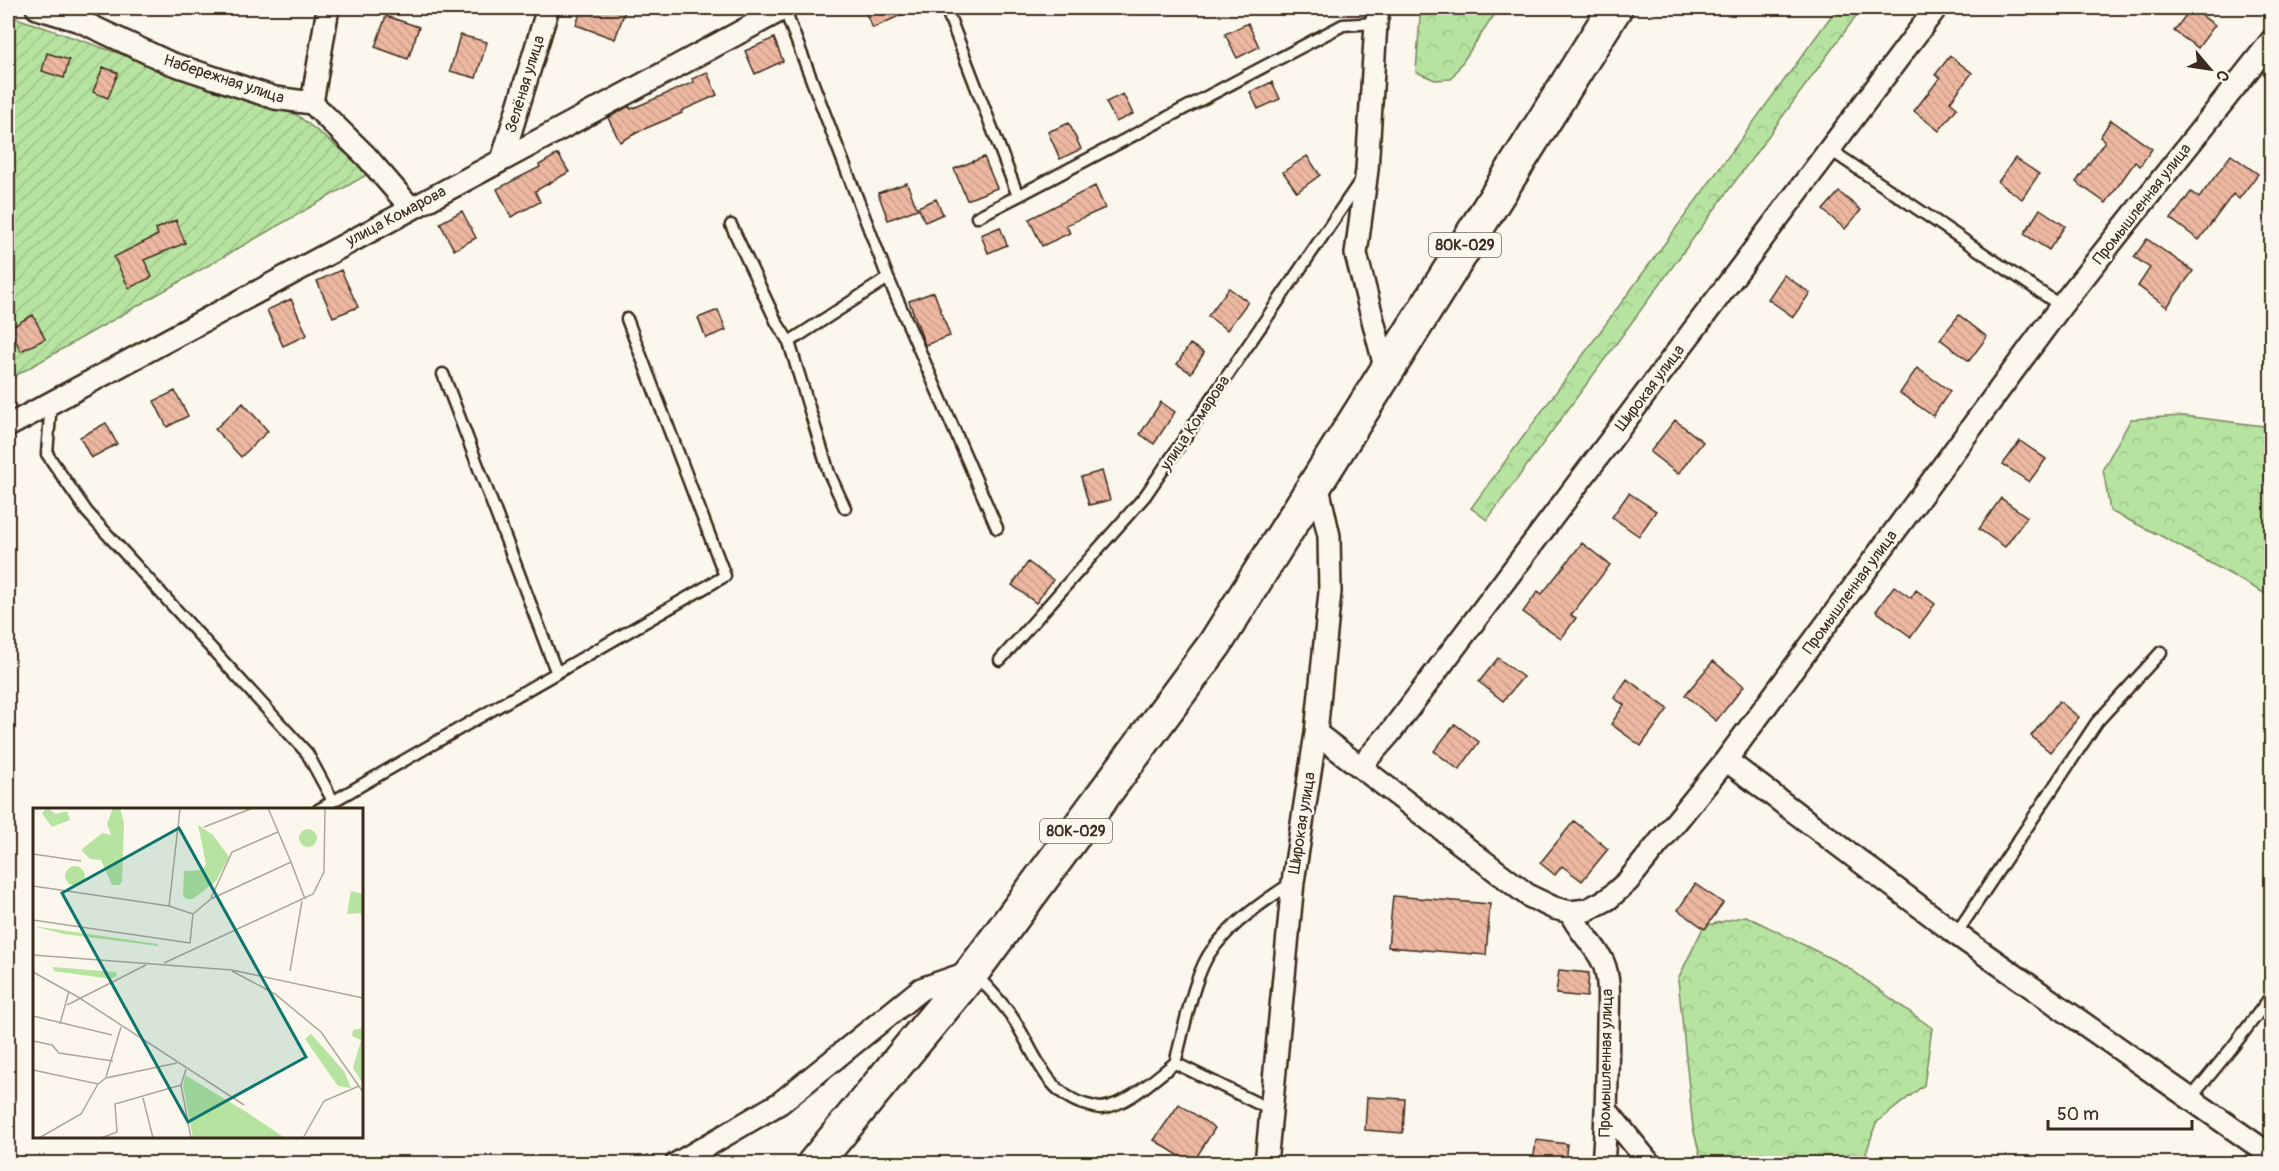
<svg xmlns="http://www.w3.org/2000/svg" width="2279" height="1171" font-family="Pangolin,sans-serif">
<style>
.forest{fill:url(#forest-crowns);stroke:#78865f;stroke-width:1.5}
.garden{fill:url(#garden-furrows);stroke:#78865f;stroke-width:1.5}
.building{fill:url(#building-back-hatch);stroke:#3b2a1e;stroke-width:1.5}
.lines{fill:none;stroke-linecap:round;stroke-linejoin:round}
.service-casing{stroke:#3b2a1e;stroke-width:15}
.minor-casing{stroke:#3b2a1e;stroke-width:26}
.primary-casing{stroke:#3b2a1e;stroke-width:38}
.service{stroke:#fbf7ec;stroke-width:10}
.minor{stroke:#fbf7ec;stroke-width:21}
.primary{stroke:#fbf7ec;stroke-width:33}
.labels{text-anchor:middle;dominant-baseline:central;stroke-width:5;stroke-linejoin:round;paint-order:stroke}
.shield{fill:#fbf7ec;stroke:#75685c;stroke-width:1.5}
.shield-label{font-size:15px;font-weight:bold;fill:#3b2a1e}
.street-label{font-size:16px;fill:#3b2a1e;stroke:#fbf7ec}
.inset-road{fill:none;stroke:#aea59a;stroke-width:1.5}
.view{fill:#0f766e;fill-opacity:0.15;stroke:#0f766e;stroke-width:3}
.inset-edge{fill:none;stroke:#3b2a1e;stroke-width:3}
</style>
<defs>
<pattern id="forest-crowns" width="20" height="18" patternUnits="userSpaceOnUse" patternTransform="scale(1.5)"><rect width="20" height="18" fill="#b6e3a0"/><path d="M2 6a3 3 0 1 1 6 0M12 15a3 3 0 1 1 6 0" fill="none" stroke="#9dc389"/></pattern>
<pattern id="garden-furrows" width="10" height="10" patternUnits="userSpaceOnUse" patternTransform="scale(1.5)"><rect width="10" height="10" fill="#b6e3a0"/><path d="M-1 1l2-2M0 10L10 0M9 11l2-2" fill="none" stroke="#9dc389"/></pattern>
<pattern id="building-back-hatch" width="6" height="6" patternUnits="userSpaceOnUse" patternTransform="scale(1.5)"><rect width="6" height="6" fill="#edb8a1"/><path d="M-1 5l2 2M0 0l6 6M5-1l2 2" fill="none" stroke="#cc9e8a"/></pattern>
</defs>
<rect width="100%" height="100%" fill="#fbf7ec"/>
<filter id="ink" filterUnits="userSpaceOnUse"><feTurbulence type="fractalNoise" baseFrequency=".0167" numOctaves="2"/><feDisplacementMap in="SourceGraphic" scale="12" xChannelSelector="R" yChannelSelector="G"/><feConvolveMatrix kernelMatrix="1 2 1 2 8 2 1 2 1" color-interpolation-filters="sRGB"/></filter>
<g filter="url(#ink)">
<path class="forest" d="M1427 8H1499L1451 79 1435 80 1416 72 1420 17Z
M1837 8H1862L1487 520 1471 508Z
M2184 416 2271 427V597L2163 537 2110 511 2103 469 2131 419Z
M1746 916 1846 966 1932 1028 1924 1085 1876 1123 1863 1163H1702L1693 1128 1678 979 1704 926Z"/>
<path class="garden" d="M8 15 297 115 370 173 8 380Z"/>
<path class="building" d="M582 8H626L615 39 576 25Z
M863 8H916L873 28Z
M2191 8 2215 25 2198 48 2174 31Z
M386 16 419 27 408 59 375 47Z
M1248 23 1259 47 1237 58 1225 34Z
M460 35 487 42 476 78 450 71Z
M774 38 783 61 755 74 745 51Z
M47 53 69 60 64 78 42 71Z
M1950 56 1972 73 1950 102 1957 108 1939 131 1914 111 1940 78 1935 75Z
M103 67 118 73 108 98 93 92Z
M707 72 717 95 681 111 682 113 642 130 620 142 608 118 629 106 631 109 694 82 692 79Z
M1272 82 1280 99 1258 109 1250 92Z
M1123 94 1133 114 1116 122 1106 102Z
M2111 120 2152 149 2140 166 2135 162 2106 203 2076 182 2105 141 2100 137Z
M1069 123 1081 149 1060 159 1048 132Z
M558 154 569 172 535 191 540 202 511 217 497 189 540 167 539 165Z
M2231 155 2258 174 2239 199 2233 194 2199 240 2171 219 2191 192 2199 198Z
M1307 156 1320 175 1297 192 1283 172Z
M984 157 997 188 967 200 954 169Z
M2015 158 2039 174 2022 199 1998 182Z
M907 183 917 209 888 220 878 193Z
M1095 186 1105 208 1066 225 1070 233 1042 246 1029 219Z
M1839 192 1861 210 1845 229 1823 210Z
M936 199 943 214 925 222 918 207Z
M2040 209 2065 226 2049 250 2024 234Z
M462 211 476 238 454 250 440 223Z
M176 220 185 243 144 260 152 277 129 288 114 257 158 235 156 229Z
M1000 227 1007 245 988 253 981 235Z
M2147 239 2193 271 2167 307 2138 286 2150 268 2134 257Z
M341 270 358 307 333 317 317 281Z
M1784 275 1810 293 1793 317 1768 299Z
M1229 288 1248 302 1227 330 1208 316Z
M934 292 950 336 925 345 909 301Z
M291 299 307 335 283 346 267 310Z
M718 310 726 330 706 338 698 318Z
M33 315 45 339 21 351 9 328Z
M1959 315 1987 337 1969 361 1940 339Z
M1190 344 1204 353 1191 373 1177 364Z
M1917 368 1950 391 1933 416 1900 393Z
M175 391 188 416 167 427 154 401Z
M1161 402 1175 412 1154 444 1140 434Z
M243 403 268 431 241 457 215 429Z
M1675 420 1703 442 1678 474 1650 452Z
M106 423 117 444 91 458 80 437Z
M2020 441 2046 459 2029 482 2003 464Z
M1102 471 1110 500 1089 505 1081 477Z
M1629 493 1656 511 1639 536 1612 517Z
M2001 498 2027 517 2005 547 1979 529Z
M1582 543 1610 565 1571 615 1576 618 1561 639 1523 612 1538 591 1542 594Z
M1028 562 1053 580 1036 603 1012 585Z
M1894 586 1911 598 1916 590 1935 604 1911 637 1876 611Z
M1498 658 1523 677 1503 701 1479 682Z
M1713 661 1744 686 1716 721 1685 695Z
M1627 679 1668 709 1641 746 1611 724 1624 705 1614 698Z
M2059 701 2079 717 2050 752 2031 736Z
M1455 724 1479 742 1459 770 1434 751Z
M1574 821 1608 849 1582 881 1562 866 1555 875 1540 863Z
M1695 884 1723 903 1705 929 1678 910Z
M1393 896 1490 904 1486 955 1388 947Z
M1559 970 1589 973 1587 997 1556 994Z
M1367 1097 1405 1099 1403 1133 1365 1130Z
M1179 1104 1215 1128 1192 1164 1154 1140Z
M1536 1140 1567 1144 1565 1164H1533Z"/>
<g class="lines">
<g class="service-casing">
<path id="service" d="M784 8 888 278 997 528
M946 8 1018 196 1343 25 1376 23
M1829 149 2061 306
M977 217 1018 196
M731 225 777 323 789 342 829 473 845 508
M789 342 888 278
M443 374 556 671
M51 402 47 454 87 512 307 753 333 801
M1000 660 1145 496 1361 180
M318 810 725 576 627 319
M1956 934 2097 722 2161 652
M976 975C988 988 1002 1002 1012 1017 1034 1049 1045 1095 1087 1105 1091 1106 1097 1108 1101 1108 1128 1105 1154 1079 1175 1063L1271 1110
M1175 1063C1183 1034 1194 973 1212 950 1233 922 1264 901 1293 882
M2190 1099 2231 1049 2272 995"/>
</g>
<g class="minor-casing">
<path id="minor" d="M37 8 80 21 170 63 275 98 312 103 366 156 411 208
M1379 8 1376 23 1367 170 1356 254 1386 371
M312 103 328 8
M502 160 548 8
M8 426 785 8
M1316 733 1529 896 1554 908 1570 912 1587 910 1608 899 1628 881 1726 760 2061 306 2272 40
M1726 760 1956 934 2272 1156
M1361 766 1390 733 1936 8
M1570 912C1578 931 1594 943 1603 962 1611 980 1608 1006 1608 1026 1607 1072 1607 1117 1603 1164
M1607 1111 1650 1164
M676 1164 780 1103 921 989 970 972
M1266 1164 1293 882 1316 733 1330 592 1329 536 1317 483"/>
</g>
<g class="primary-casing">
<path id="primary" d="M814 1164 973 971 1215 644 1615 8"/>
</g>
<use href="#service" class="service"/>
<use href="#minor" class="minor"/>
<use href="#primary" class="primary"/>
</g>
</g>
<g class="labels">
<g class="shield">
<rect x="1429" y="233" width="72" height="24" rx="4.5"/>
<rect x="1040" y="819" width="72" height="24" rx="4.5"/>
</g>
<g class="shield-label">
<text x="1465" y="245">80К-029</text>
<text x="1076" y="831">80К-029</text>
</g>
<g class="street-label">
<text transform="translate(224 79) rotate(18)">Набережная улица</text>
<text transform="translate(525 84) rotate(-73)">Зелёная улица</text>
<text transform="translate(2142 204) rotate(-52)">Промышленная улица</text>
<text transform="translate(396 216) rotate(-28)">улица Комарова</text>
<text transform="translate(1650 388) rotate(-53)">Широкая улица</text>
<text transform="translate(1195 423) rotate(-56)">улица Комарова</text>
<text transform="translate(1850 592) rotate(-54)">Промышленная улица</text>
<text transform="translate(1302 823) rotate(-81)">Широкая улица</text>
<text transform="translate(1606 1063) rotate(-89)">Промышленная улица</text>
</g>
</g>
<g transform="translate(33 808)">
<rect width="330" height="330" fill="#fbf7ec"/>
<path d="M14 0 23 6 34 3 37 12 19 19 9 5ZM80 0H87L91 15 89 74 86 77H79L68 52 57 51 48 42 69 25 78 27 74 16ZM165 17 180 27 196 49 183 73 160 91H154L150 88 151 63 169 62 173 56ZM266 30a9 9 0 1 1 18 0a9 9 0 1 1-18 0ZM32 68a10 10 0 1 1 20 0a10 10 0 1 1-20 0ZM318 83 330 86V112L327 105 314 106ZM0 118 125 136V138L31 126ZM20 159 83 164 84 168 78 171 21 163ZM330 220V276L320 260 328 232 319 228 320 222ZM278 226 311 263 318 280 305 278 272 231Z" fill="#b6e3a0"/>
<path d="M152 267 215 305 252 330H160L150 278Z" fill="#b6e3a0"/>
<path class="inset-road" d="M235 0 258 54M171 19 220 0M0 46 48 53M0 78 136 98 160 106M178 90 199 44 245 24M136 98 147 1M160 106 178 91 258 54 272 91M0 112 157 135M157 135 160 106M0 147 199 162 330 190M131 155 280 86 291 64 292 0M199 163 242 186 288 224 330 284M257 163 269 93M0 164 45 189 211 297M34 197 113 157M0 208 79 227M27 216 36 183M0 233 19 237 26 245 80 253M153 261 148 277 158 330M0 262 65 276 73 270 144 255M73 269 88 219M110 290 120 330M6 330 48 306 65 276M68 330 84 324 82 296 148 277M270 330 291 293 326 278"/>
<path class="view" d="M146 20 273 249 155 314 29 85Z"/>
<rect width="330" height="330" class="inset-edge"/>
</g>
<rect width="2279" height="1171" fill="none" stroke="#fbf7ec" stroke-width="30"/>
<rect x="15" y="15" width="2249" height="1141" fill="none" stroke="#3b2a1e" stroke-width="2" filter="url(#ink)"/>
<g transform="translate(2210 69) rotate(119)" stroke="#fbf7ec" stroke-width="4.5" paint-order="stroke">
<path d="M0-4.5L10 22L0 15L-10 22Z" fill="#3b2a1e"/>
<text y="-9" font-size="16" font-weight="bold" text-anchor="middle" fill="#3b2a1e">С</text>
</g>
<path d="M2048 1120v9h144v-9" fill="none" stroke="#3b2a1e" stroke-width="3"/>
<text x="2057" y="1120" font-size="18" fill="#3b2a1e" stroke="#fbf7ec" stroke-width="4.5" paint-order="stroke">50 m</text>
</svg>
